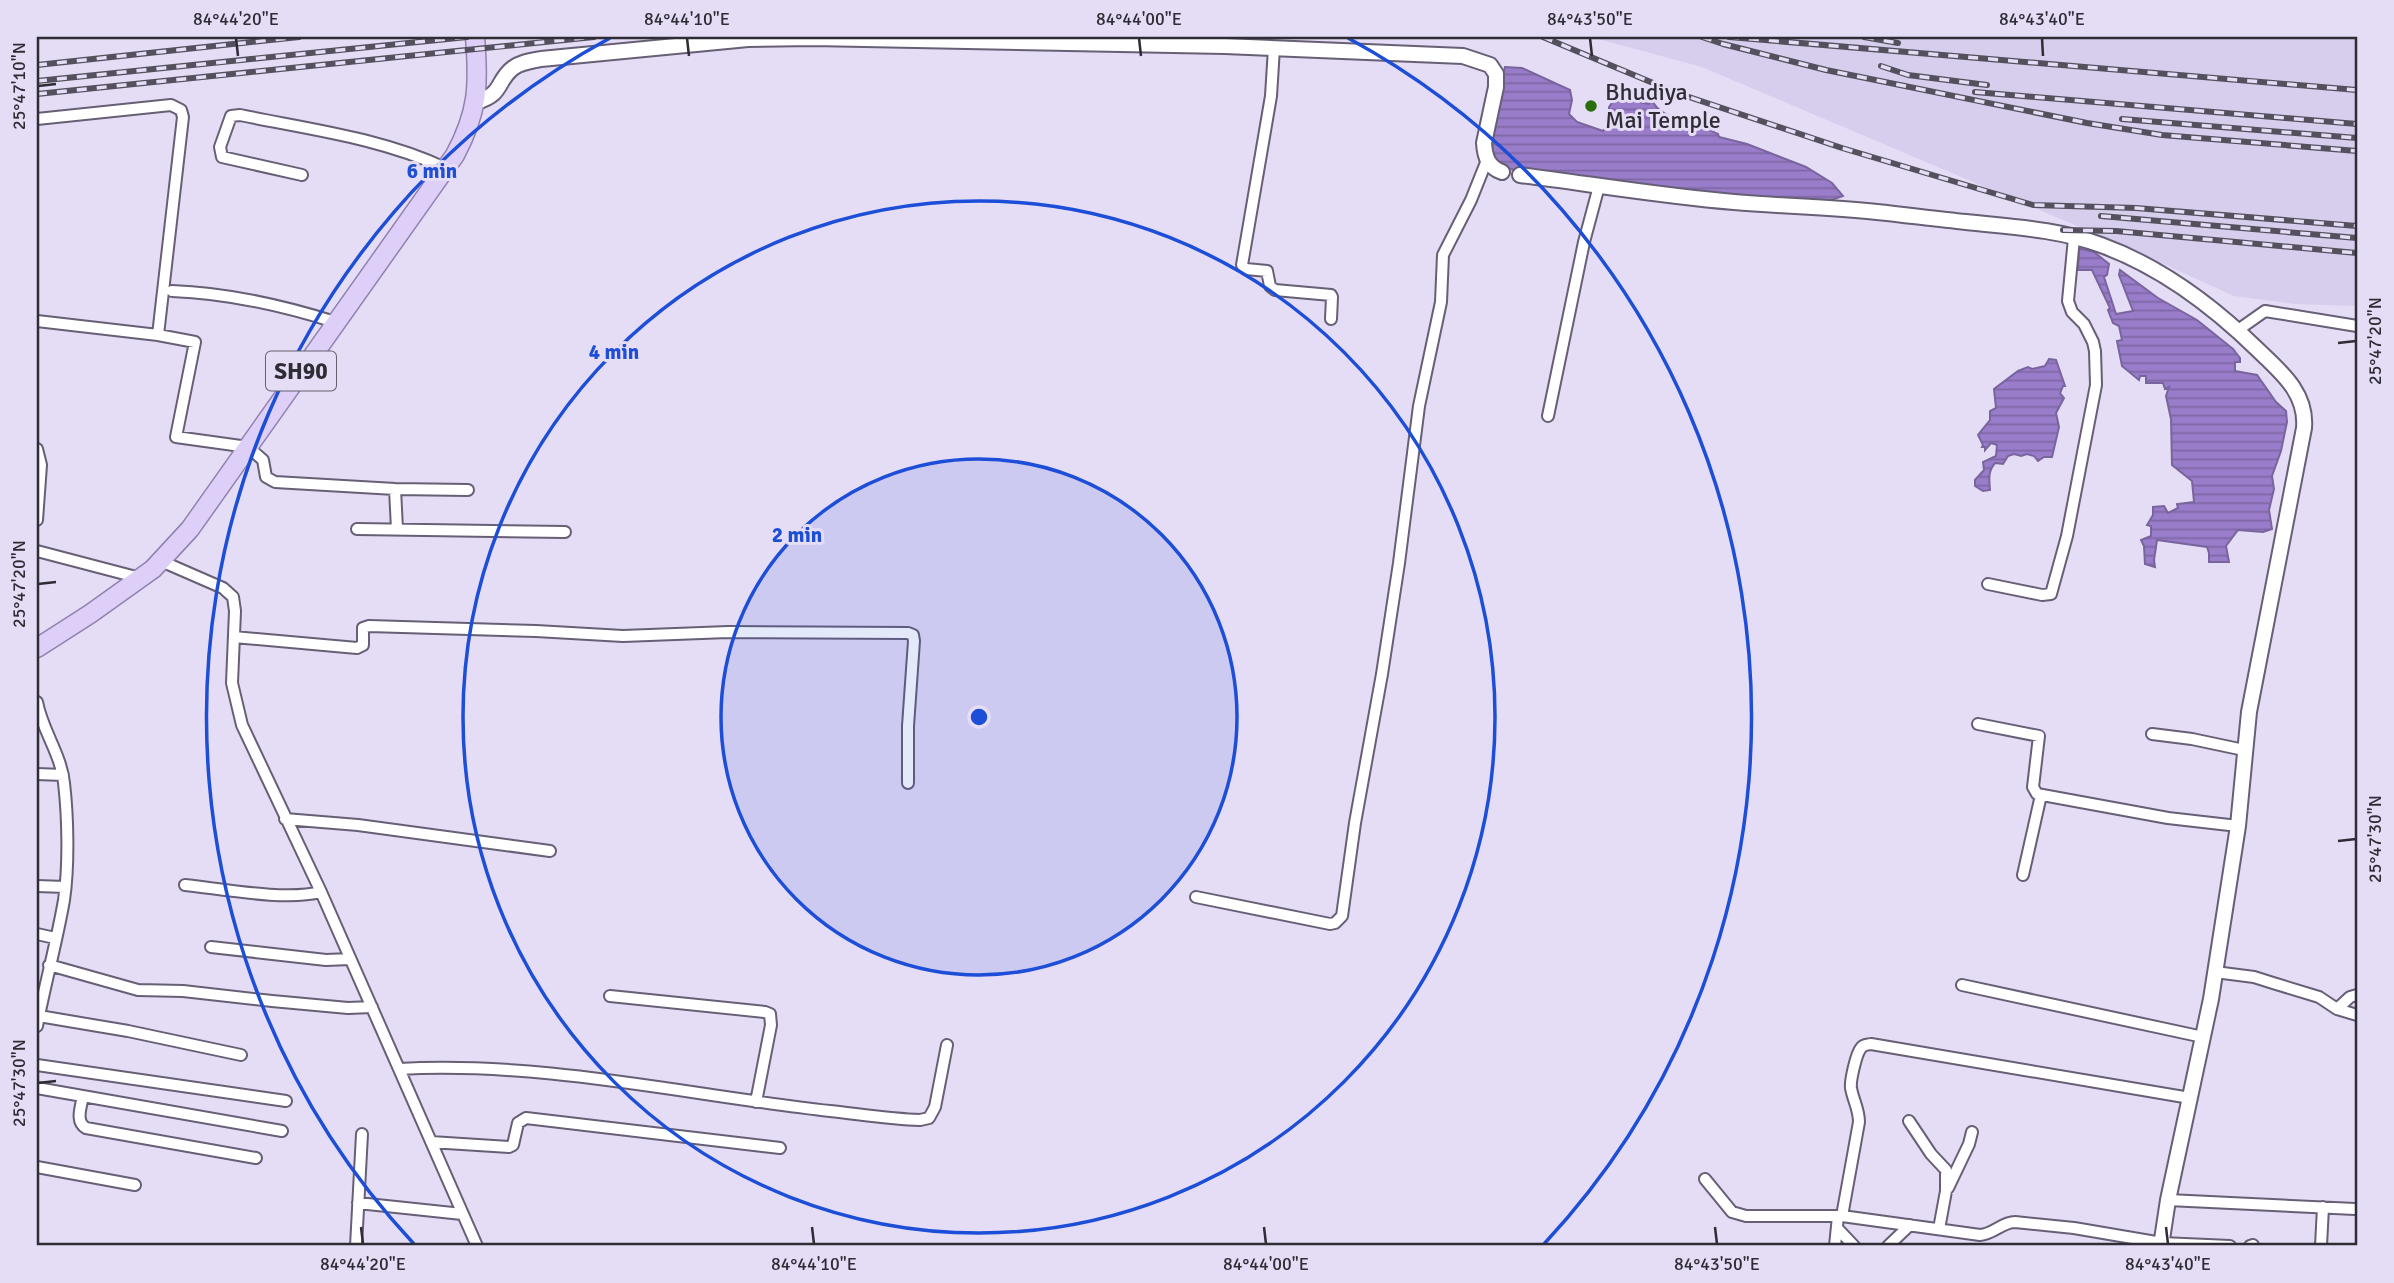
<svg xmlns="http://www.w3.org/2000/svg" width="2394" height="1283" font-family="Signika,sans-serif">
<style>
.built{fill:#d7cded}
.water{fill:url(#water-rules);stroke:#79659d;stroke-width:2}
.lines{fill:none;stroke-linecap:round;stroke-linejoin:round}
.minor-casing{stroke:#665f75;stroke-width:14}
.tertiary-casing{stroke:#665f75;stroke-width:18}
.primary-casing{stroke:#9181af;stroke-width:21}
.minor{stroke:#fff;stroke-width:10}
.tertiary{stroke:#fff;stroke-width:14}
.primary{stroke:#ddcff7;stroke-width:18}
.rail-casing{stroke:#54505d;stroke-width:6}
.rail{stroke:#e5dcf6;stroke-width:3.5;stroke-dasharray:10;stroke-linecap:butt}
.ticks{fill:none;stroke:#2f2c35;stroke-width:2.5}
.ring{fill:none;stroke:#1d4ed8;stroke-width:3.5}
.poi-dot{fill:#2a6e09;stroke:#e5dcf6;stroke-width:2.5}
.labels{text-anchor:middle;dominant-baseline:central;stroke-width:6;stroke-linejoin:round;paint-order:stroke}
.shield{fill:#e5dcf6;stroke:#66616f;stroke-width:2}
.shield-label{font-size:23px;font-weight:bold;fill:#2f2c35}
.poi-label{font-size:24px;fill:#2f2c35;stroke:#e5dcf6;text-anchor:start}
.centre{fill:#1d4ed8;stroke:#e5dcf6;stroke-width:3.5}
.ring-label{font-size:21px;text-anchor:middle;font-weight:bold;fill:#1d4ed8;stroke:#e5dcf6;stroke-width:6;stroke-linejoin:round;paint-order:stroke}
.neatline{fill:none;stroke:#2f2c35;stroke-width:2.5}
.ticks-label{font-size:18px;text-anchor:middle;fill:#2f2c35}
</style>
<defs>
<pattern id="water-rules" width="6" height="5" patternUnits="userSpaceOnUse" patternTransform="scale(1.75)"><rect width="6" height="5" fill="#997dca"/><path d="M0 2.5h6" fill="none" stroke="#7d67a5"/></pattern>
</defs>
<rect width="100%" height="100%" fill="#e5dcf6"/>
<path class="built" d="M1591 37H2357V306L2295 304 2234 296 2122 245 1702 67Z"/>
<path class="water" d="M1505 67 1522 68 1570 90 1572 100 1569 114 1577 122 1603 131 1608 126 1609 107 1617 96 1624 95 1629 100 1649 104 1652 100C1660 118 1680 118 1697 124 1704 126 1711 131 1718 134L1719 137 1747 144 1806 167 1832 183 1843 196 1828 201 1743 197 1736 194 1727 195 1500 168 1487 150Z
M2079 248 2094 252 2109 264 2107 275 2104 277 2116 314 2133 311 2119 275 2120 270 2158 298 2197 320 2233 349 2240 358V362H2235V371L2257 375 2276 402 2286 411 2287 422 2281 451 2272 476 2274 489 2269 510 2272 529 2263 532 2238 530 2226 546 2229 562H2209V553L2207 547 2157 540 2154 560 2155 567 2145 564 2144 546 2141 540 2151 536V526L2147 525 2153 515V507L2164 506 2168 513 2178 508 2177 504 2194 502 2192 481 2172 465 2171 419 2166 396 2169 387 2165 389 2163 383H2146V376H2140L2139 380 2122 366 2117 341 2122 340 2119 326 2113 323 2108 310 2110 308 2092 270H2078Z
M2049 359 2056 360 2065 386H2063L2060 393 2064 398 2056 413 2059 427 2052 457H2044L2038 461 2034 456 2027 454 2021 456 2014 454 2008 456 2003 464 1995 463C1988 471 1989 479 1990 490L1983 491 1975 486V480L1984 470 1983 462 1996 456 1997 445 1991 443 1985 450V447H1982L1983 445 1978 435 1990 420V411L1996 408 1994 389 2018 371 2028 367 2032 369 2045 366Z"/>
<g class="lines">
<g class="minor-casing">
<path id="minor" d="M1274 48 1271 96 1242 265 1246 269 1267 271 1270 286 1275 290 1331 295 1332 297 1331 319
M37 119 171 105 181 110 183 117 158 335 195 342 176 437 248 447 263 460 266 477 275 482 395 489 468 490
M302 175 222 157 220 147 231 116 240 115C308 129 381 138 445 168
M172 291C229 293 281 305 335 322
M37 321 158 335
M2238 330 2265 311 2357 326
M1548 416 1584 242 1599 186
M37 449 41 465 37 520
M395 489 397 529
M357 529 565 532
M37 551 140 578
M161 561 223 588 233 597 235 611 232 683 242 725 321 892 477 1246
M1988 584 2042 595 2051 594 2067 536 2096 385 2095 351 2093 342 2084 324 2072 312 2068 301 2074 238
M234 637 357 648 363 645V628L369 626 536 631 623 636 728 632 908 633 913 635 914 641 908 726V783
M37 702C42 730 61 754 64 783 68 817 69 866 64 900 57 941 45 984 37 1026
M1978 724 2039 736 2033 787 2037 794 2168 818 2238 826
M2152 734 2192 739 2244 750
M37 774 63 775
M285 819 358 825 550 851
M2023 875 2041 795
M185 885C223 889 285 901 321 892
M37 886 65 887
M1196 897 1330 924 1335 923 1342 916 1355 823 1382 674 1399 563 1419 406 1441 302 1443 255 1471 200 1487 160
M37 934 55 938
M211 947 326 960 350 959
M49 965 138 990 183 991 272 1001 348 1008 372 1007
M2215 972 2254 977 2273 983 2319 997 2337 1009 2350 997 2357 995
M1962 985 2203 1037
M610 996 765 1012 770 1014 771 1025 756 1102
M2337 1009 2357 1015
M39 1016 128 1031 241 1055
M37 1065 286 1101
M399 1069C544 1061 687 1095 830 1111 859 1114 890 1119 920 1120L929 1118 935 1107 947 1045
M37 1088 282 1131
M83 1096C81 1107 75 1122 86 1128L256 1158
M1909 1121 1931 1154 1946 1170V1191L1939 1229
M431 1142 509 1147 513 1145 518 1123 526 1118 780 1148
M37 1167 135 1185
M1705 1179 1732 1212 1746 1216H1842L1980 1235C1994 1234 2002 1222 2015 1222L2074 1228 2162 1243 2230 1246
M1948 1188 1969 1144 1972 1132
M2168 1200 2355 1209
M358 1203 462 1214
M1842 1216 1859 1122C1859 1109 1853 1100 1851 1088 1850 1081 1856 1054 1861 1048 1864 1044 1866 1045 1871 1044L2190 1098
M1837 1228 1854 1246
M356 1246 362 1134
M1835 1246 1838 1216
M1888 1246 1910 1225
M2250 1246 2253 1245
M2321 1246 2323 1207"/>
</g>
<g class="tertiary-casing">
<path id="tertiary" d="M476 102C504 94 496 81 513 68 521 62 531 61 541 59L748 39 813 38 1225 46 1463 56 1490 65 1496 74V87L1484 143C1485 157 1488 167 1502 172
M1520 175C1591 184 1662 196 1734 202 1782 206 1829 207 1877 212 1906 215 1936 219 1966 222 2011 227 2058 229 2101 245 2159 266 2214 307 2258 350 2281 372 2307 393 2304 428L2249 712 2238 826 2211 999 2168 1200 2161 1246"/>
</g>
<g class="primary-casing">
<path id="primary" d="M37 648 90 614 153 569 190 529 455 155C478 112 479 86 475 37"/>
</g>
<use href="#minor" class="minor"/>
<use href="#tertiary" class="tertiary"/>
<use href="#primary" class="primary"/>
<g class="rail-casing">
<path id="rail" d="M1543 37 1677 93 1842 148 2033 205 2136 208 2357 226
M1702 37 1723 44 1826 70 2087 123 2162 135 2357 151
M1729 37 2357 90
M1864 37 1898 43
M37 65 299 37
M1881 66 1908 75 1987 85
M37 81 467 37
M1975 92 2357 124
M37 94 594 37
M2122 119 2357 138
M2101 216 2357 238
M2063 230 2116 231 2357 253"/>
</g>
<use href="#rail" class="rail"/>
</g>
<path class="ticks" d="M236 38 238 56M687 38 689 56M1139 38 1141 56M1590 38 1592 56M2042 38 2043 56M38 86 56 84M2338 343 2356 341M38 584 56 582M2338 841 2356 839M38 1083 56 1081M361 1227 363 1244M812 1227 814 1244M1264 1227 1266 1244M1715 1227 1717 1244M2166 1227 2168 1244"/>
<circle cx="979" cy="717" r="258" fill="#1d4ed8" fill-opacity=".12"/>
<g class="ring">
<circle cx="979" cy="717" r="258"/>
<circle cx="979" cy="717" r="516"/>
<path d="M414 1244A773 773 0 0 1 610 38M1348 38A773 773 0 0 1 1544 1244"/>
</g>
<circle class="poi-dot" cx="1591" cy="106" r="7"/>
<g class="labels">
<rect class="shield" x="266" y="351.5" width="70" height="39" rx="5"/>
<g class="shield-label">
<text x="301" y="371">SH90</text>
</g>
<g class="poi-label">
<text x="1605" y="92">Bhudiya<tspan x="1605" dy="28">Mai Temple</tspan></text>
</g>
</g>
<circle cx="979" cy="717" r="10" class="centre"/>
<g class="ring-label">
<text x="432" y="178">6 min</text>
<text x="614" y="359">4 min</text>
<text x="797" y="542">2 min</text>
</g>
<rect width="2394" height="1283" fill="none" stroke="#e5dcf6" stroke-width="77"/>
<rect x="38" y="38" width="2318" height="1206" class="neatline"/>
<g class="ticks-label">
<text x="236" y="25">84°44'20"E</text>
<text x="687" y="25">84°44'10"E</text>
<text x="1139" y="25">84°44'00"E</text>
<text x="1590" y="25">84°43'50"E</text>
<text x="2042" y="25">84°43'40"E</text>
<text transform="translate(19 86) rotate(-90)" y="6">25°47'10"N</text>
<text transform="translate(2375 341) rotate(-90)" y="6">25°47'20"N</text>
<text transform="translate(19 584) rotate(-90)" y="6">25°47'20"N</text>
<text transform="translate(2375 839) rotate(-90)" y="6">25°47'30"N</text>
<text transform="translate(19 1083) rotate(-90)" y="6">25°47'30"N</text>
<text x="363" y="1270">84°44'20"E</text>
<text x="814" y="1270">84°44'10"E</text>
<text x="1266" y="1270">84°44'00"E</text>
<text x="1717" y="1270">84°43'50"E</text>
<text x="2168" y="1270">84°43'40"E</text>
</g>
</svg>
